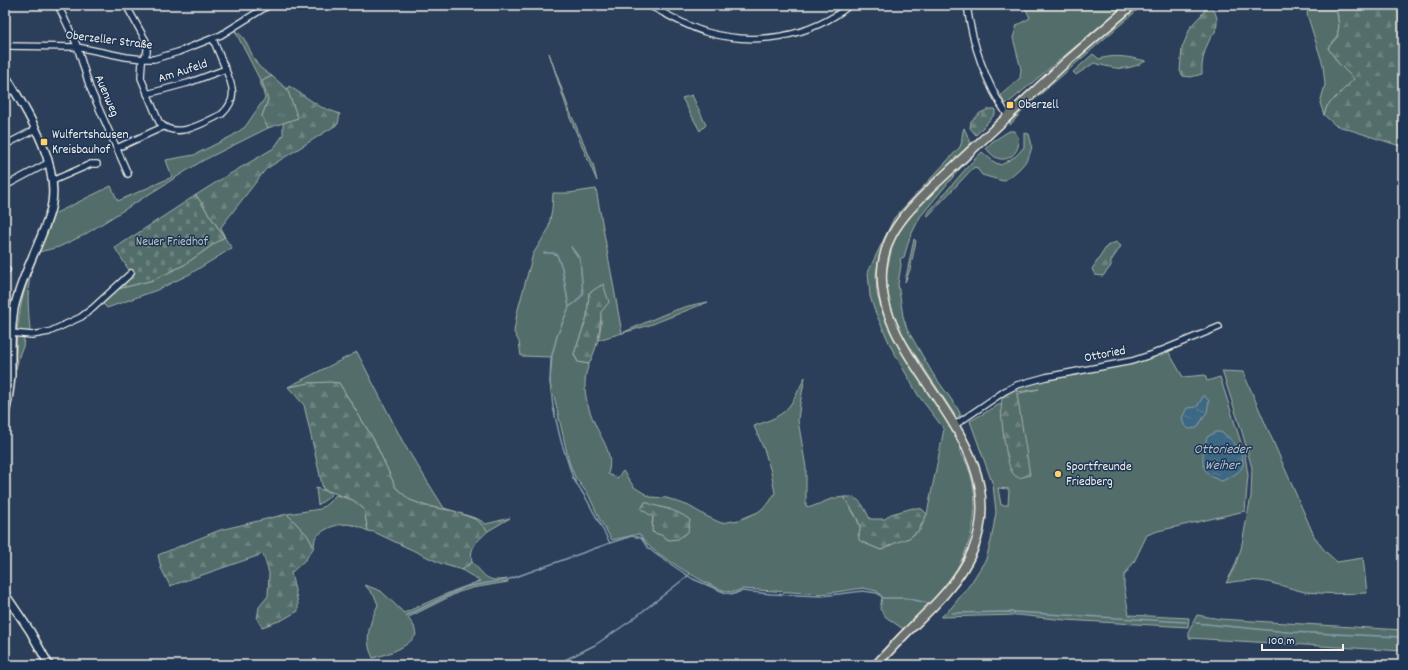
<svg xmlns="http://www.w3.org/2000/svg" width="1408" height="670" font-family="Dekko,sans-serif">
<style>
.grass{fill:#536e6b;stroke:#a4b0aa;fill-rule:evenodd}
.forest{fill:url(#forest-firs);stroke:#a4b0aa}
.cemetery{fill:url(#cemetery-stones);stroke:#a4b0aa}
.park{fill:url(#park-tufts);stroke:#a4b0aa}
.water{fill:url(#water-ripples);stroke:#869fab}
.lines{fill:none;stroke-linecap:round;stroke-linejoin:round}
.stream{stroke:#869fab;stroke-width:1.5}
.street-casing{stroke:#f4f1e8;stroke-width:8}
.secondary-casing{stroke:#f4f1e8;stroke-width:10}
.primary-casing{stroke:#f4f1e8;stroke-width:11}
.street{stroke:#1d3557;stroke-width:5.5}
.secondary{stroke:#1d3557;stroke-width:7}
.primary{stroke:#6b706d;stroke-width:8}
.poi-dot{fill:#ffd166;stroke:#1d3557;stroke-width:1.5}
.labels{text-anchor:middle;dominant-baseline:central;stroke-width:3;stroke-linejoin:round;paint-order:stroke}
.street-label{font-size:13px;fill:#f4f1e8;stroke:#1d3557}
.poi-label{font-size:13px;fill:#f4f1e8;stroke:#1d3557;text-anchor:start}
.park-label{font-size:13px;fill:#bcc3bc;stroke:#1d3557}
.water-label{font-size:14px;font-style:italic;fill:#b4c1c5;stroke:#1d3557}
</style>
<defs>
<pattern id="forest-firs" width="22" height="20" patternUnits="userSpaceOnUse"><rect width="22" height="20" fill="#536e6b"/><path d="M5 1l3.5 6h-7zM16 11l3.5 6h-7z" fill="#6c8380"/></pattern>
<pattern id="cemetery-stones" width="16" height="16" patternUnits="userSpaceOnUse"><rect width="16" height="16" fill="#536e6b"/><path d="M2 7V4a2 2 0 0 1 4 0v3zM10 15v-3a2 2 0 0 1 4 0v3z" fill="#6c8380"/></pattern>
<pattern id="park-tufts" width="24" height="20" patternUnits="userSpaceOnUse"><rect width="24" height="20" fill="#536e6b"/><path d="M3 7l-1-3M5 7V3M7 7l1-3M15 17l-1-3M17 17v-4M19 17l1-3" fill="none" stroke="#6c8380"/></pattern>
<pattern id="water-ripples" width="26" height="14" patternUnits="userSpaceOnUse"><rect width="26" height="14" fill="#3d6883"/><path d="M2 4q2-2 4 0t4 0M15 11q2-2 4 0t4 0" fill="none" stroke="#5a7e95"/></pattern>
</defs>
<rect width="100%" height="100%" fill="#2b3f5b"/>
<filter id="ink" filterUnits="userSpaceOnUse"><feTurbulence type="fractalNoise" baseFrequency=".025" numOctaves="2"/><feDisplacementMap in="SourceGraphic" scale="8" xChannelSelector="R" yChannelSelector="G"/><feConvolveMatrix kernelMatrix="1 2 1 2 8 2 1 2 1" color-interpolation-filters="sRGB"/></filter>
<g filter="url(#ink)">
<path class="grass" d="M1024 5H1125L1007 104 1004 103 1001 95 1020 78 1021 69 1013 38 1017 25 1030 18Z
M1138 5H1143L1026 107 1010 125V122C1049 80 1094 42 1138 5Z
M1309 5H1336L1339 26 1337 37 1328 48 1339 64 1354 79 1327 106 1324 115 1320 103 1325 85 1323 65 1307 14Z
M235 31C247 36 250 54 257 64 261 69 267 73 272 76L262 81 268 100 262 116 268 128 202 161 84 235 59 247 39 252 54 214 111 186 118 201 172 177 166 160 194 155 232 136 245 127 265 98 259 78Z
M549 53 570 112 593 164 597 181 570 118Z
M1093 54 1099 59C1116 54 1128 57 1146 61 1125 72 1116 69 1094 63L1076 75 1073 72Z
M692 95 706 125 700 131 682 98Z
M964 128 971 143 930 183 897 219 887 239 878 262 876 275 877 294 883 314 894 337 963 447 960 451C984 489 977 539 953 575 941 594 919 613 903 629L886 617 880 609 882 597 877 591 863 588 822 594 742 589C739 590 736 592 733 592 717 593 665 559 651 548 647 544 643 539 639 534L612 540 600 520 589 496 575 477 569 462 554 396H552L550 382 552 357 521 356 519 342 514 332 517 313 533 254 548 230 552 209 553 193H569L596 189 622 333C650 321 677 306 708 302L650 325 598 340C604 316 601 312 589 293L587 317 574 354 578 362 589 364C581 385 586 404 595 424 603 442 614 454 608 474L617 478 623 471 634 487 650 497 667 498 689 506 706 516 721 523 739 520 758 512 769 503 775 493 771 472 765 452 754 426C789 414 789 409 805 377L800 404 798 420 806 468V506L811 507 831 499 844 497 857 519 861 529 858 535 862 542 881 550 898 541 909 538 920 530 927 514 944 429 918 395 892 349 874 309 870 296 868 272 894 218 960 147C963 141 961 134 964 128ZM645 502 655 506 670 509 669 540 661 535 652 524 653 517Z
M1009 131H1014C1027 145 1010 166 995 157 992 155 988 151 986 148L992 142Z
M1024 133 1029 134C1030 139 1033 145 1031 150 1029 162 1013 176 1003 181L982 175 976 167 973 168 928 216 926 215 969 165 982 152 994 162 1001 165 1016 156 1024 147Z
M976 152 957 172 920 217 910 237 904 257 900 259 901 265 898 284 903 316 907 329 933 374 956 406 960 413V417L955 415 901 333 890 311 885 279 893 243 903 225 918 206Z
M224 237 232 248 190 274 157 290 107 308 101 302 114 290 153 280 184 265Z
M33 263C26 289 28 304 30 330L24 338 23 347 20 353 16 369C15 332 20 298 33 263Z
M1168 351 1183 377 1205 375 1207 381 1220 377 1245 455 1248 475 1245 511 1158 531 1147 535 1134 562 1124 576V586L1129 615 1189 618 1188 627 1065 620 1018 615 941 617 952 607 971 583 986 559 991 541 996 512 993 485 970 421 1020 393 1039 389 1017 392 1016 388 1034 382 1111 367ZM998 488 1009 489 1008 505H1001Z
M357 352 404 444 444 508 478 519 486 524 510 518 488 531 477 520 454 511 426 506 410 500 396 488 374 440 339 383H310L288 387Z
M1222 371 1243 372 1315 538 1325 551 1337 562 1363 558 1367 593C1347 594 1326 594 1305 592 1295 590 1285 586 1275 584 1260 579 1242 580 1226 583L1234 568 1241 549 1251 496 1252 468 1242 432Z
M316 488 332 493 328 498 318 505Z
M336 495 353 500 364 509 368 531C363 529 358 526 353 525 339 522 324 528 315 538L314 547 307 535 287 514 320 509 327 504Z
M472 562C485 575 486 583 507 579L508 582 472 588 459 592 411 616 408 618 414 626 416 635C407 648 388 654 373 658 372 655 369 650 369 646 366 633 372 617 378 605L375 597 365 585 381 591 404 613 453 591 480 581 462 570Z
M1197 615 1220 619 1403 630V651L1189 638V630Z"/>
<path class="forest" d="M1207 5C1216 8 1219 20 1216 29 1216 32 1213 34 1211 37 1205 48 1201 62 1202 74L1191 77 1183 76 1180 71 1182 48 1191 26 1203 13Z
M1336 5H1403V147L1335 125 1324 115 1327 106 1354 79 1339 64 1328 48 1337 37 1339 26Z
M289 86 321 107 340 114 338 124 266 169 221 227 225 238 196 195 223 178 274 148 283 135V123L297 118 287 89Z
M989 109H995V114L976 135 970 128 971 121 980 113Z
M914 239 916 241 910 270 905 282Z
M1116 242 1121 246 1111 261V266L1103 276 1095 275 1092 269 1107 246Z
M603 284 609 302 601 312C600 332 598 346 589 364L578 362 574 354 587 317 589 293Z
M329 382 339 383 374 440 396 488 410 500 426 506 454 511 477 520 488 531C478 541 469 546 472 562L462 570 442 564 374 532 368 531 364 509 353 500 323 489 304 405 288 387 310 383Z
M1016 388 1030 475 1019 478C1017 477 1013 475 1012 472 1006 463 999 409 1002 399 1003 393 1011 390 1016 388Z
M844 497C861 496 863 506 870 519H885L891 514 913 508 922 509 927 514 918 531 909 538 895 543 881 550 862 542 859 540C858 535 861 531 860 527 858 516 849 506 844 497Z
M645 502C662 509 675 508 690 520L688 532 678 539 669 540 661 535 652 532 653 517 641 509Z
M287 514 307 535 314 547 306 559 291 573 298 603V611L282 620 262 627 257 619 259 607 268 596 269 573 263 554 170 586 161 568 158 555 220 530Z"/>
<path class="cemetery" d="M196 195 224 237 184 265 153 280 114 290 132 275 115 248Z"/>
<path class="park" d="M272 76 287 89 298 118 268 128 262 116 268 100 262 81Z"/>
<path class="water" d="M1204 395 1209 401 1207 412 1197 428 1189 429 1184 425 1182 418 1187 408 1197 407Z
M1216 432C1218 432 1220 432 1222 433 1232 437 1249 459 1241 469 1237 474 1228 478 1222 481 1197 474 1202 457 1207 437Z"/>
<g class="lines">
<path class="stream" d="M544 253H553L557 255 562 268 569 307 557 336 551 359 550 382 553 407 561 441 573 478 586 498 610 543 632 536 641 538 648 548 657 555 693 579 726 593 734 594 741 591 771 594 822 596 863 591 877 593 883 598H905L928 603
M569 307 576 302 583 294 580 259 571 247
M952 613 1013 612 1186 622
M406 616 465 587 510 579 610 543
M1196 623 1288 632 1403 637
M560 665 565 660 595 645 629 622 689 575"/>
<g class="street-casing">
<path id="street" d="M58 5 76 43 90 88 128 174
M126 5 146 41 147 46V52L142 62 141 78 159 122C176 141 203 123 222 114 238 99 233 86 225 68 221 58 217 49 213 39
M648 5C667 14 685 26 706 32 754 46 810 38 850 5
M967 5C972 44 986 84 1008 116
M5 46 77 47 126 57 143 59H154L178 52 221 35 269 5
M5 94 14 89
M147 94 188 83 226 69
M5 145 36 129
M117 148 163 127
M52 181 91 164H97
M5 186 48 163
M5 268 7 270
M11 333 32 335 49 332 81 317 93 308 131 273
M955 425 1005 391 1017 385 1046 377 1132 361 1153 354 1219 327"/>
</g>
<g class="secondary-casing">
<path id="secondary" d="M5 75C28 112 65 170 49 215 39 247 21 276 14 309 10 331 11 353 11 375 10 389 8 401 5 414
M5 594 30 631 49 665"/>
</g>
<g class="primary-casing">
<path id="primary" d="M876 665C886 654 896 643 907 632 932 608 959 583 973 550 1022 430 844 350 889 241 898 220 916 203 932 187L1065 63 1132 5"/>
</g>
<use href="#street" class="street"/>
<use href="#secondary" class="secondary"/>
<use href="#primary" class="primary"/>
</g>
</g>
<g class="poi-dot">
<rect x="1006" y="101" width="8" height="8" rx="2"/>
<rect x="40" y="138" width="8" height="8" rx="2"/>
<circle cx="1058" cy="474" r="4"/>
</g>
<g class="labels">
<g class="street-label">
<text transform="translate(109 41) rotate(7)">Oberzeller Straße</text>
<text transform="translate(183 72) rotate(-18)">Am Aufeld</text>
<text transform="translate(106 96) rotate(67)">Auenweg</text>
<text transform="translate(1105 355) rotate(-11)">Ottoried</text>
</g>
<g class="poi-label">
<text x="1018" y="105">Oberzell</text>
<text x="52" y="135">Wulfertshausen<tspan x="52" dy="15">Kreisbauhof</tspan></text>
<text x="1066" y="467">Sportfreunde<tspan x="1066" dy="15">Friedberg</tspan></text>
</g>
<g class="park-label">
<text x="172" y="242">Neuer Friedhof</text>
</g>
<g class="water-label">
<text x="1222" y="450">Ottorieder<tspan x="1222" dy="16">Weiher</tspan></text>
</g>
</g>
<rect width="1408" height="670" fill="none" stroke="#1d3557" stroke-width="20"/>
<rect x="10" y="10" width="1388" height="650" fill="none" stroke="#f4f1e8" stroke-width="1.5" filter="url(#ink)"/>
<path d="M1262 644v6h81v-6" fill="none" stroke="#f4f1e8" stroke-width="2"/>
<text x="1268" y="644" font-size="12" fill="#f4f1e8" stroke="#1d3557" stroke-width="3" paint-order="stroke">100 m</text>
</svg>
